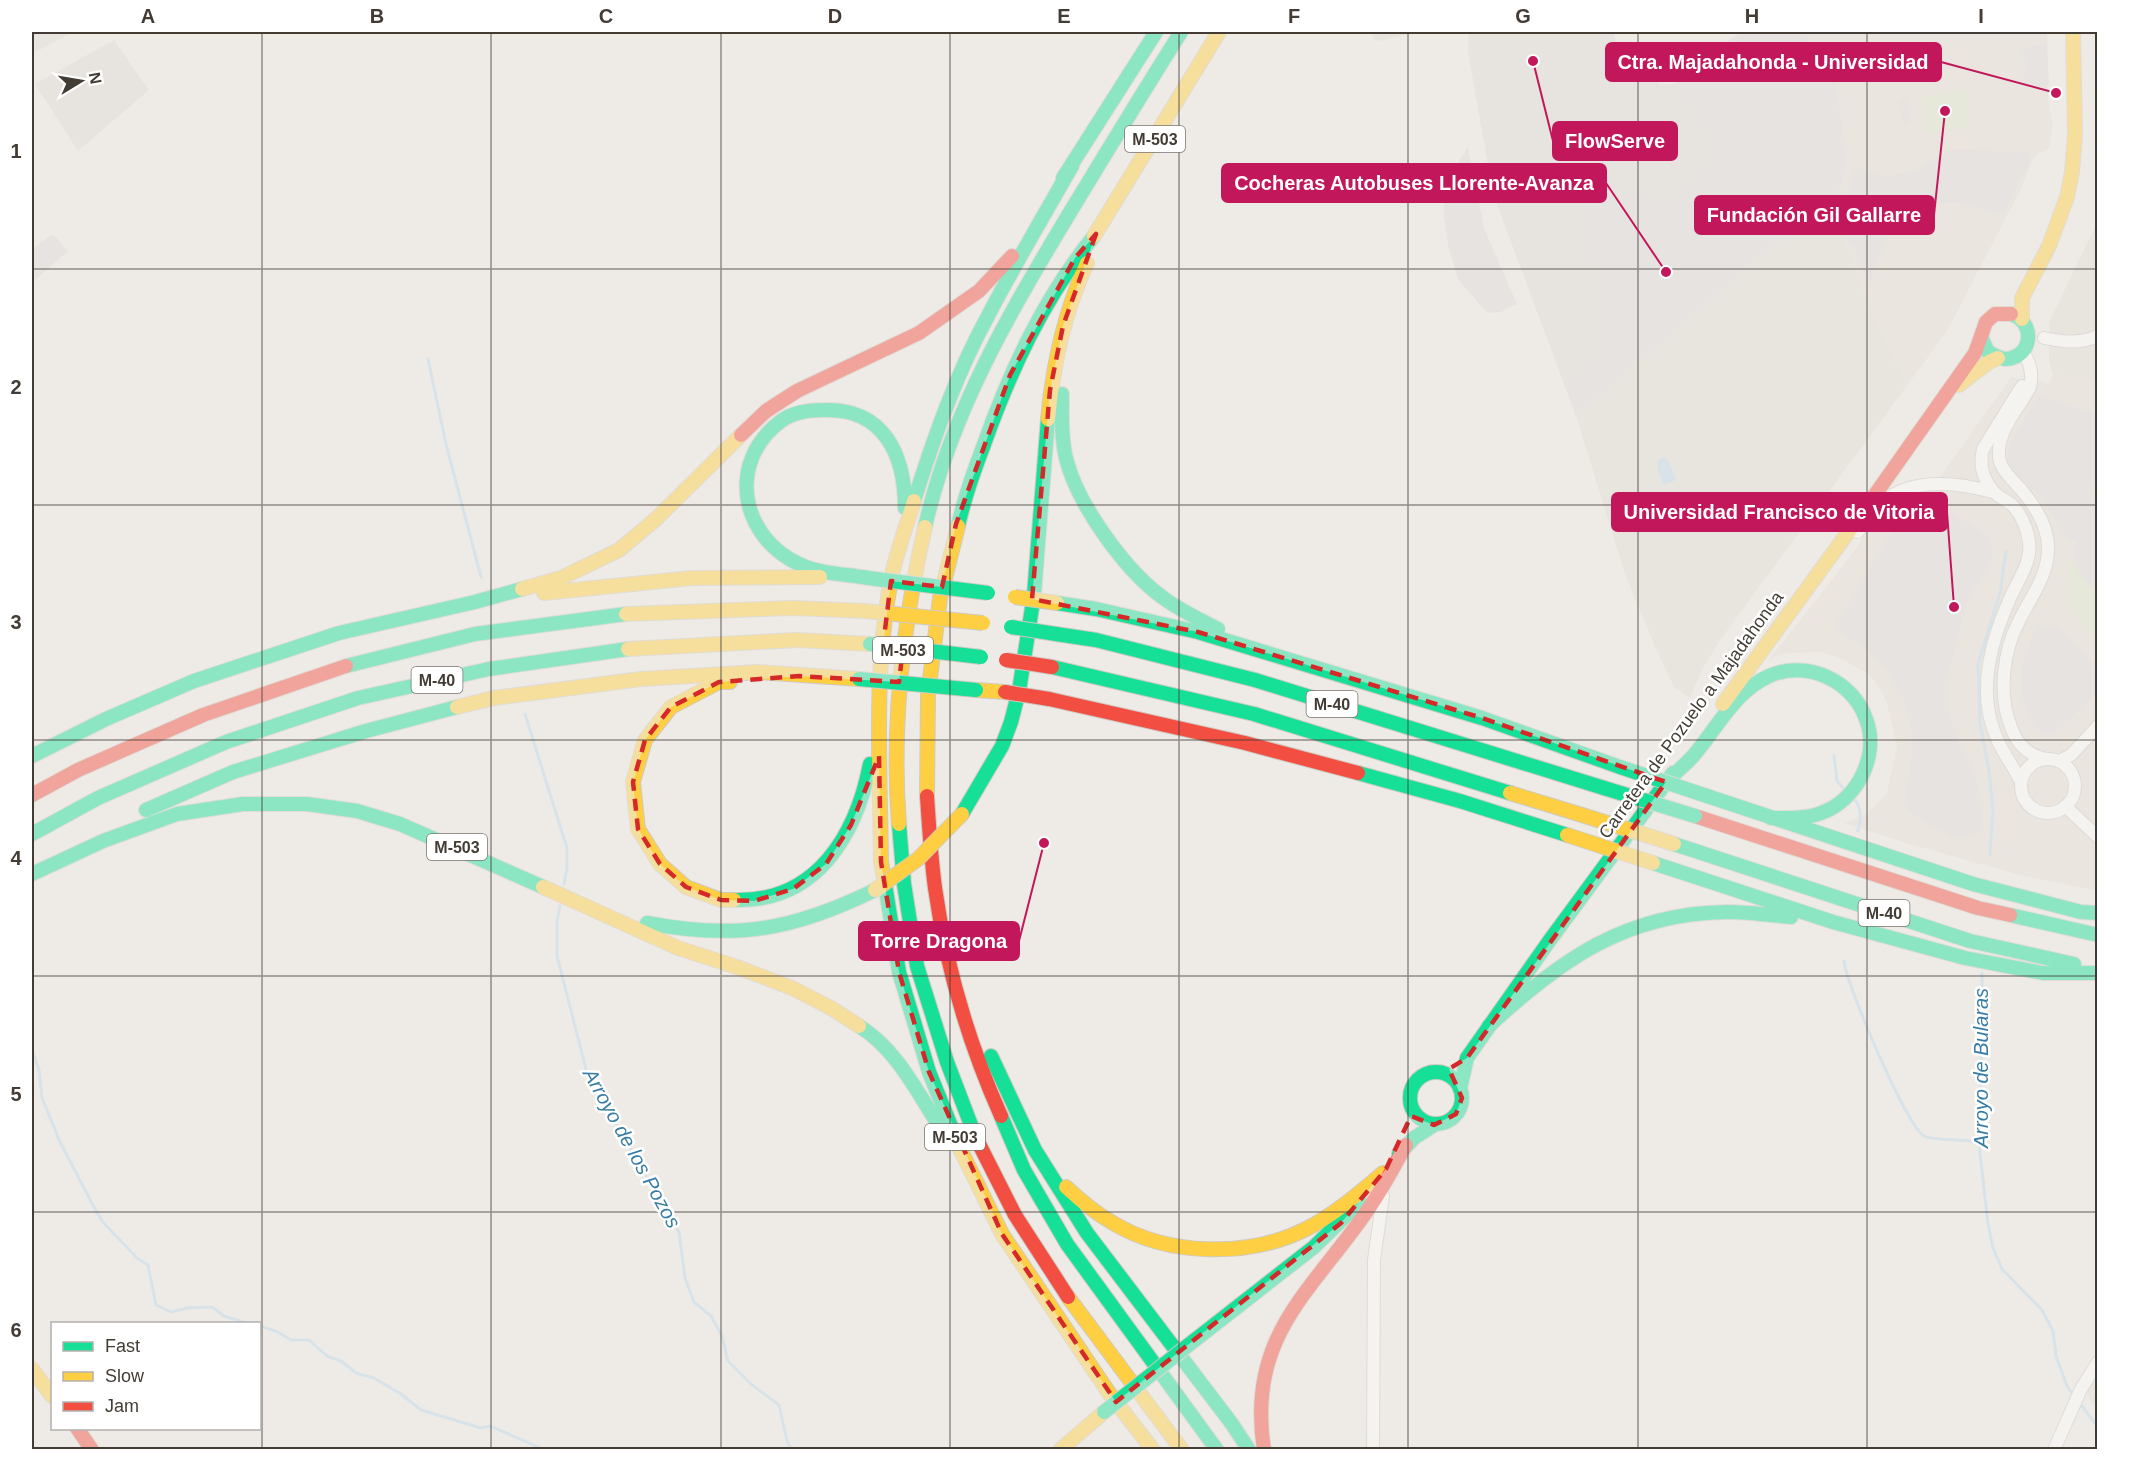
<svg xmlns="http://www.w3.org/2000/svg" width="2129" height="1481" font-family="Helvetica,sans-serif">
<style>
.residential{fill:#e1ddd4}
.industrial{fill:#dedad5}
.education{fill:#e4ded3}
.green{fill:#dce6c8}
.parking{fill:#dddad7}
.water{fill:#bad9e9}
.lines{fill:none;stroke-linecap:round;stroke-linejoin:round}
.stream{stroke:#bad9e9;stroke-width:3}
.street-casing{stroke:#cac7c3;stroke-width:14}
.fast-casing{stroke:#cfcac1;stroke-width:16}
.slow-casing{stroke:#cfcac1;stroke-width:16}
.jam-casing{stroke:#cfcac1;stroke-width:16}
.street{stroke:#fcfcfb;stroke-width:12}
.fast{stroke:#16e098;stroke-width:14}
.slow{stroke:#ffcf43;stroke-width:14}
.jam{stroke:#f24e42;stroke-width:14}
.fast-bridge-casing{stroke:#cfcac1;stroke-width:16;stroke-linecap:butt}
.slow-bridge-casing{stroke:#cfcac1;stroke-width:16;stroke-linecap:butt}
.jam-bridge-casing{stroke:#cfcac1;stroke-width:16;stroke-linecap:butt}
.fast-bridge{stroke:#16e098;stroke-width:14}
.slow-bridge{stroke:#ffcf43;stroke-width:14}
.jam-bridge{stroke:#f24e42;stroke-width:14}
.marked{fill:none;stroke:#d62828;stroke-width:4.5;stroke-dasharray:12 8;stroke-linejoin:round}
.grid{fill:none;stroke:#423c34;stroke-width:1.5;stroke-opacity:0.55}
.labels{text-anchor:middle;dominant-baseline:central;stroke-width:5;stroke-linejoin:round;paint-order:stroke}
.shield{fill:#fff;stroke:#7b7671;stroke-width:1.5}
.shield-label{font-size:16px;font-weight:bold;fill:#423c34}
.street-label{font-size:18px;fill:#423c34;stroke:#fff}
.water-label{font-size:20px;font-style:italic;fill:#367ca5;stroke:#fff}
.leader{fill:none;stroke:#c2185b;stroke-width:2}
.callout-dot{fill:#c2185b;stroke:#fff;stroke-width:2}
.callout{fill:#c2185b;stroke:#c2185b;stroke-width:2}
.callout-label{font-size:20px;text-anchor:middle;font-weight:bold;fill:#fff}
.neatline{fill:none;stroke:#423c34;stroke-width:2}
.grid-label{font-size:20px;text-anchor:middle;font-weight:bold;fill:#423c34}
</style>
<rect width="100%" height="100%" fill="#eeebe7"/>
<path class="residential" d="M32 32H73L32 54Z
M1372 32H1420L1381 41 1374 40Z
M1841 186V231L1872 312 1898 367 1909 383 1721 639 1702 670 1690 698 1674 687 1655 647 1625 574 1576 416Z
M2097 216V381L2053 374 2049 362V322L2095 227Z
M2097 1369V1409L2089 1399 2087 1389Z"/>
<path class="industrial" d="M1469 32H1613L1622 60 1636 58 1650 70 1660 85 1676 84 1682 73 1742 32H1804L1825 66 1835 77 1841 186 1576 416 1493 194 1468 52Z
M114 40 149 90 78 151 35 84Z"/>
<path class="education" d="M1804 32H2047L2048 98 2053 124 2049 148 2033 158 2021 189 1947 331 1909 383 1898 367 1872 312 1841 231V189L1847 160 1835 77 1822 61Z
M2053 374 2097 381V891L2016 874 1906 843 1844 823 1863 815 1875 806 1887 793 1897 747 1887 703 1878 685 1867 673 1837 657 1820 652 1790 653 1776 656 1767 662 1846 562 1872 525 1894 504 1905 497 1920 493 1940 477 2012 376 2020 381 2033 384 2035 380H2039L2049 384Z"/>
<path class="green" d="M1964 89 1971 126 1928 134 1922 97Z
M2073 560 2097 594V640C2074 617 2058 594 2073 560Z"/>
<path class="parking" d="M1742 32H1804L1825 66 1835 77 1847 160 1841 186 1576 416 1563 381 1584 367 1595 354 1599 337 1583 206 1590 188 1674 199 1719 156 1677 84 1682 73Z
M2047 43 2049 85 2035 88 2026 84 2023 72 2027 70 2025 59H2022L2020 50Z
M1907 98 1911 123 1904 125 1899 100Z
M1468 147 1484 228 1517 304 1501 312 1487 313 1458 279 1448 245 1444 217V196L1450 176Z
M1949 150 2029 152V169L2023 174 2003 215 1956 202 1898 207 1869 284 1852 244 1848 240 1846 196 1857 167 1886 177 1917 171Z
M53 234 68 251 32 283V249Z
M2040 395 2061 403 2097 413V471L2091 497 2097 499V594L2072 563 2076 541 2067 539 2051 513 2037 493 2013 472 2008 464 2007 452 2012 439Z
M1927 502 1946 508 1990 538 1993 560 1969 598 1948 673 1947 708 1961 747 1976 775 1984 829 1969 837 1952 836 1921 820 1910 812 1904 804 1912 758 1911 724 1906 704 1888 670 1868 649 1840 633 1835 627 1899 519 1912 508Z
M2037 623 2052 629 2057 626 2097 669V692L2060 728 2054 733 2047 734 2037 729 2027 713 2022 697 2023 663Z"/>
<path class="water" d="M1661 457 1668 460 1676 480 1663 485C1661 475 1653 466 1661 457Z"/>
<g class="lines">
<path class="stream" d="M428 359 446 444 481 577
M525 714 567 848V868L564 884
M1834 756 1837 781 1843 788
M1855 800C1862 810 1861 820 1858 831
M1990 855 1993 810 1989 771 1980 723 1978 664 2000 593 2006 552
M560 906 557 921V956L587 1073 679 1232 685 1278 694 1302 711 1316 722 1336 728 1361 751 1384 779 1405 787 1441 792 1450
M1844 961C1846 984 1907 1127 1924 1136 1934 1141 1966 1139 1979 1142
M1982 973 1981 1077 1977 1126 1988 1224 1993 1248 2002 1269 2042 1310 2053 1331 2056 1356 2067 1386 2071 1392
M32 1050 39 1070 42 1098 60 1142 95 1209 102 1221 137 1258 148 1265 156 1305 171 1312 187 1308 212 1307 224 1316 250 1324
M260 1326 278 1332 291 1340H309L327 1356 341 1361 356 1373 374 1378 401 1394 421 1410 481 1428 490 1426 545 1450
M2082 1406 2098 1427"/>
<g class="street-casing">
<path id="street" d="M2044 338C2063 342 2080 344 2098 336
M2023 352C2030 362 2033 374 2030 387 2021 405 2004 423 2000 443 1994 467 2010 476 2024 493 2037 509 2049 529 2048 550 2048 575 2030 599 2019 621 2003 651 1998 695 2011 727 2017 744 2027 755 2046 759
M1858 532C1864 523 1870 513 1878 506 1908 477 1956 482 1993 492
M2021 786a27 27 0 1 1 54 0a27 27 0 1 1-54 0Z
M2059 761 2071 755 2098 726
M2021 782C2013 765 2001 751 1995 734 1977 688 1992 638 2011 596 2019 579 2032 561 2029 541 2027 528 2021 513 2011 504 2006 500 1998 497 1993 491 1983 479 1979 464 1983 449L2022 386
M2065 806 2098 837
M1373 1450 1374 1260 1383 1196
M2054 1450 2081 1389 2098 1362"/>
</g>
<g class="fast-casing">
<path id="fast" d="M1063 178 1156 32
M1981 337 1988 352C1993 354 2000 359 2006 359 2033 357 2036 322 2011 314
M1062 394C1062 415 1061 437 1066 458 1077 504 1125 570 1162 597 1179 610 1199 619 1218 629
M914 501C934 437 957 372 989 314 1015 264 1044 215 1072 166
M958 526C964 499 973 473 983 447 1010 371 1043 299 1094 236
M925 527C951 413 1009 313 1069 214 1106 153 1143 92 1181 32
M868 578C846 574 821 574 801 565 740 538 726 462 781 421 793 412 810 410 824 410 884 408 905 455 905 508
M1057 603 1096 609 1198 632 1482 718 1620 767
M1056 634 1096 640 1255 680 1604 788
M346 666 475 634 626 614
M1052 667 1254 714 1510 793
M32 756 106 719 194 681 339 633 475 602 522 589
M1358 773 1460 801 1567 835
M1667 780C1677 772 1686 764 1694 755 1717 728 1735 691 1769 676 1807 659 1853 681 1866 719 1880 756 1857 800 1821 813 1805 819 1788 818 1771 818
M1710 797 1973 884 2081 912 2098 913
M146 810 233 772 366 731 457 707
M962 814 1002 746 1011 722 1019 691 1034 595 1048 419
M899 824 904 884 917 966 947 1062 976 1138
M32 834 98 798 226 742 358 698 489 669 628 649
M1674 844 1970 941 2074 964
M1653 863 1833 922 1965 958 2043 973H2098
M32 874 103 841 177 814 243 804H307L357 811 400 824 543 887
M884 878 899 972 929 1072 961 1151
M734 900C816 903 856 836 870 764
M2010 915 2098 935
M647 923C736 940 794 930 875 890
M859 1026C896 1049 916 1090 939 1126
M1489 1026C1560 960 1626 913 1727 912 1748 912 1770 915 1791 917
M991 1056 1035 1150 1087 1233 1232 1424 1249 1450
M1410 1098a26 26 0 1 1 52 0a26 26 0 1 1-52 0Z
M1460 1089 1467 1058 1550 940 1673 773
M1001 1116 1024 1170 1067 1244 1217 1450
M1399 1154 1414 1138 1434 1125
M1186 1347 1314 1247 1360 1202"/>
</g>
<g class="slow-casing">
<path id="slow" d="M1094 236 1219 32
M2022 319V298L2049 246 2067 197 2072 172 2075 134 2073 32
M1959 385 1989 362 1998 358
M1048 419C1053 365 1064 313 1087 263
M522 589 561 578 619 550 656 519 741 435
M544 593 692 578 820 577
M626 614 793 608 865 611
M628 649 797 640 870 644
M730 682H719L671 707 645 740 633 782 638 829 660 864 686 887 721 900H734
M976 690 1005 692
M1723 704 1860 516
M457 707 494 698 641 679 758 672 859 679
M1510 793 1582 815
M927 796 928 695 940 598 958 526
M899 824C891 724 903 624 925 527
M884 878 881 862C880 768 873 667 892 575 897 550 907 525 914 501
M543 887 678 948 737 967 792 988 831 1008 859 1026
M961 1151 1002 1234 1109 1393 1153 1450
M1066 1187C1081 1201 1095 1213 1113 1223 1168 1256 1248 1258 1306 1229 1334 1215 1359 1193 1383 1173
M1068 1297 1182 1450
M32 1369 52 1396
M1060 1450 1104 1412"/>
</g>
<g class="jam-casing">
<path id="jam" d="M741 435 766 411 797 391 919 333 979 291 1012 256
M1860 516 1975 353 1986 322 1995 314H2011
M1049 699 1245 743 1358 773
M32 795 78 770 203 715 346 666
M927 796C929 827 931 858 935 888 946 966 969 1044 1001 1116
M1695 816 1978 908 2010 915
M976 1138 1015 1215 1068 1297
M77 1428 92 1450
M1264 1450C1246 1335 1312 1292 1369 1208 1383 1188 1394 1166 1406 1145"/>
</g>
<use href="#street" class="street"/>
<use href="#fast" class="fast"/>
<use href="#slow" class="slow"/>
<use href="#jam" class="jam"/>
<g class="fast-bridge-casing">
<path id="fast-bridge" d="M868 578 988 593
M1011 627 1056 634
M870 644 981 657
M859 679 976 690
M1620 767 1710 797
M1604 788 1695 816
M1104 1412 1186 1347"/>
</g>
<g class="slow-bridge-casing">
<path id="slow-bridge" d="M1015 597 1057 603
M865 611 983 623
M1582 815 1674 844
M1567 835 1653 863
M875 890 918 859 962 814"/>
</g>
<g class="jam-bridge-casing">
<path id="jam-bridge" d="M1006 660 1052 667
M1005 692 1049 699"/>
</g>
<use href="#fast-bridge" class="fast-bridge"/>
<use href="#slow-bridge" class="slow-bridge"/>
<use href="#jam-bridge" class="jam-bridge"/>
</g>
<path d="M0 0H2129V1481H0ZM1096 234 1063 326 1050 390 1032 599 1198 632 1482 718 1666 782 1467 1058 1449 1069 1462 1098 1456 1114 1434 1125 1411 1116 1386 1169 1341 1223 1116 1402 1002 1234 929 1072 899 972 881 862 879 756 851 825 826 864 793 889 754 901 721 900 686 887 660 864 638 829 633 782 645 740 671 707 719 682 799 676 899 682 903 648 883 646 891 581 942 587 956 524 1010 375 1075 258Z" fill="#eeebe7" fill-opacity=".55" fill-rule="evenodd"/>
<path class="marked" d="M1096 234 1063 326 1050 390 1032 599 1198 632 1482 718 1666 782 1467 1058 1449 1069 1462 1098 1456 1114 1434 1125 1411 1116 1386 1169 1341 1223 1116 1402 1002 1234 929 1072 899 972 881 862 879 756 851 825 826 864 793 889 754 901 721 900 686 887 660 864 638 829 633 782 645 740 671 707 719 682 799 676 899 682 903 648 883 646 891 581 942 587 956 524 1010 375 1075 258Z"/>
<path class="grid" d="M262 32V1450M491 32V1450M721 32V1450M950 32V1450M1179 32V1450M1408 32V1450M1638 32V1450M1867 32V1450M32 269H2098M32 505H2098M32 740H2098M32 976H2098M32 1212H2098"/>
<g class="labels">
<g class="shield">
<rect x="1125" y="126" width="60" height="26" rx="4.5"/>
<rect x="873" y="637" width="60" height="26" rx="4.5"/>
<rect x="411.5" y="667" width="51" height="26" rx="4.5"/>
<rect x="1306.5" y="691" width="51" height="26" rx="4.5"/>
<rect x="427" y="834" width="60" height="26" rx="4.5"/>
<rect x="1858.5" y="900" width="51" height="26" rx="4.5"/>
<rect x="925" y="1124" width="60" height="26" rx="4.5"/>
</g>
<g class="shield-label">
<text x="1155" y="139">M-503</text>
<text x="903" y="650">M-503</text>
<text x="437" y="680">M-40</text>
<text x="1332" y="704">M-40</text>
<text x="457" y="847">M-503</text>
<text x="1884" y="913">M-40</text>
<text x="955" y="1137">M-503</text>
</g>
<g class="street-label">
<text transform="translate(1691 715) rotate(-54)">Carretera de Pozuelo a Majadahonda</text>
</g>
<g class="water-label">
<text transform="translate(1981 1068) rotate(-90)">Arroyo de Bularas</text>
<text transform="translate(632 1148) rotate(61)">Arroyo de los Pozos</text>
</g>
</g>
<path class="leader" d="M2056 93L1941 62M1533 61L1553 141M1666 272L1606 183M1945 111L1934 215M1954 607L1947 512M1044 843L1019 941"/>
<g class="callout-dot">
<circle cx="2056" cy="93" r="6"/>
<circle cx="1533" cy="61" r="6"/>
<circle cx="1666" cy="272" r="6"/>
<circle cx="1945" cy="111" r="6"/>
<circle cx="1954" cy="607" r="6"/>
<circle cx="1044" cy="843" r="6"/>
</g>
<g class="callout">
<rect x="1606" y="43" width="335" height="38" rx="6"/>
<rect x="1553" y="122" width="124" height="38" rx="6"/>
<rect x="1222" y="164" width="384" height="38" rx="6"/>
<rect x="1695" y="196" width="239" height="38" rx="6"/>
<rect x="1612" y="493" width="335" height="38" rx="6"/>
<rect x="859" y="922" width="160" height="38" rx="6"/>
</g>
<g class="callout-label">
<text x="1773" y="69">Ctra. Majadahonda - Universidad</text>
<text x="1615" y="148">FlowServe</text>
<text x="1414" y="190">Cocheras Autobuses Llorente-Avanza</text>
<text x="1814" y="222">Fundación Gil Gallarre</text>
<text x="1779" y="519">Universidad Francisco de Vitoria</text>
<text x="939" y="948">Torre Dragona</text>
</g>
<rect width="2129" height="1481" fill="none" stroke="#ffffff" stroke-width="66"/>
<rect x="51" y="1322" width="210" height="108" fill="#ffffff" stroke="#b3b1ae" stroke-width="1.5"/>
<rect x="63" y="1342" width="30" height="9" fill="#16e098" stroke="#b3b1ae" stroke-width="1.5"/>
<text x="105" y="1352" font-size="18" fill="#423c34">Fast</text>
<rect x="63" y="1372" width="30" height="9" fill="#ffcf43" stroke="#b3b1ae" stroke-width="1.5"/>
<text x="105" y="1382" font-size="18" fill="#423c34">Slow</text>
<rect x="63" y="1402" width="30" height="9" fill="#f24e42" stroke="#b3b1ae" stroke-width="1.5"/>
<text x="105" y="1412" font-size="18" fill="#423c34">Jam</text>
<g transform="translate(81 81) rotate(79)" stroke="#ffffff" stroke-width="4.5" paint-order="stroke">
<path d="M0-4.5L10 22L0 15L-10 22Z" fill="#423c34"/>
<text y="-9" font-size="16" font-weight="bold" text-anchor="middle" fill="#423c34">N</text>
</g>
<rect x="33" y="33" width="2063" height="1415" class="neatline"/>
<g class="grid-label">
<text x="148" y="23">A</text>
<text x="377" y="23">B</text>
<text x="606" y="23">C</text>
<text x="835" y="23">D</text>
<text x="1064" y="23">E</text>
<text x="1294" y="23">F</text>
<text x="1523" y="23">G</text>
<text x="1752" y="23">H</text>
<text x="1981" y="23">I</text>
<text x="16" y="158">1</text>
<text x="16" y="394">2</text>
<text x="16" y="629">3</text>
<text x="16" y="865">4</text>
<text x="16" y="1101">5</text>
<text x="16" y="1337">6</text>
</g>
</svg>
